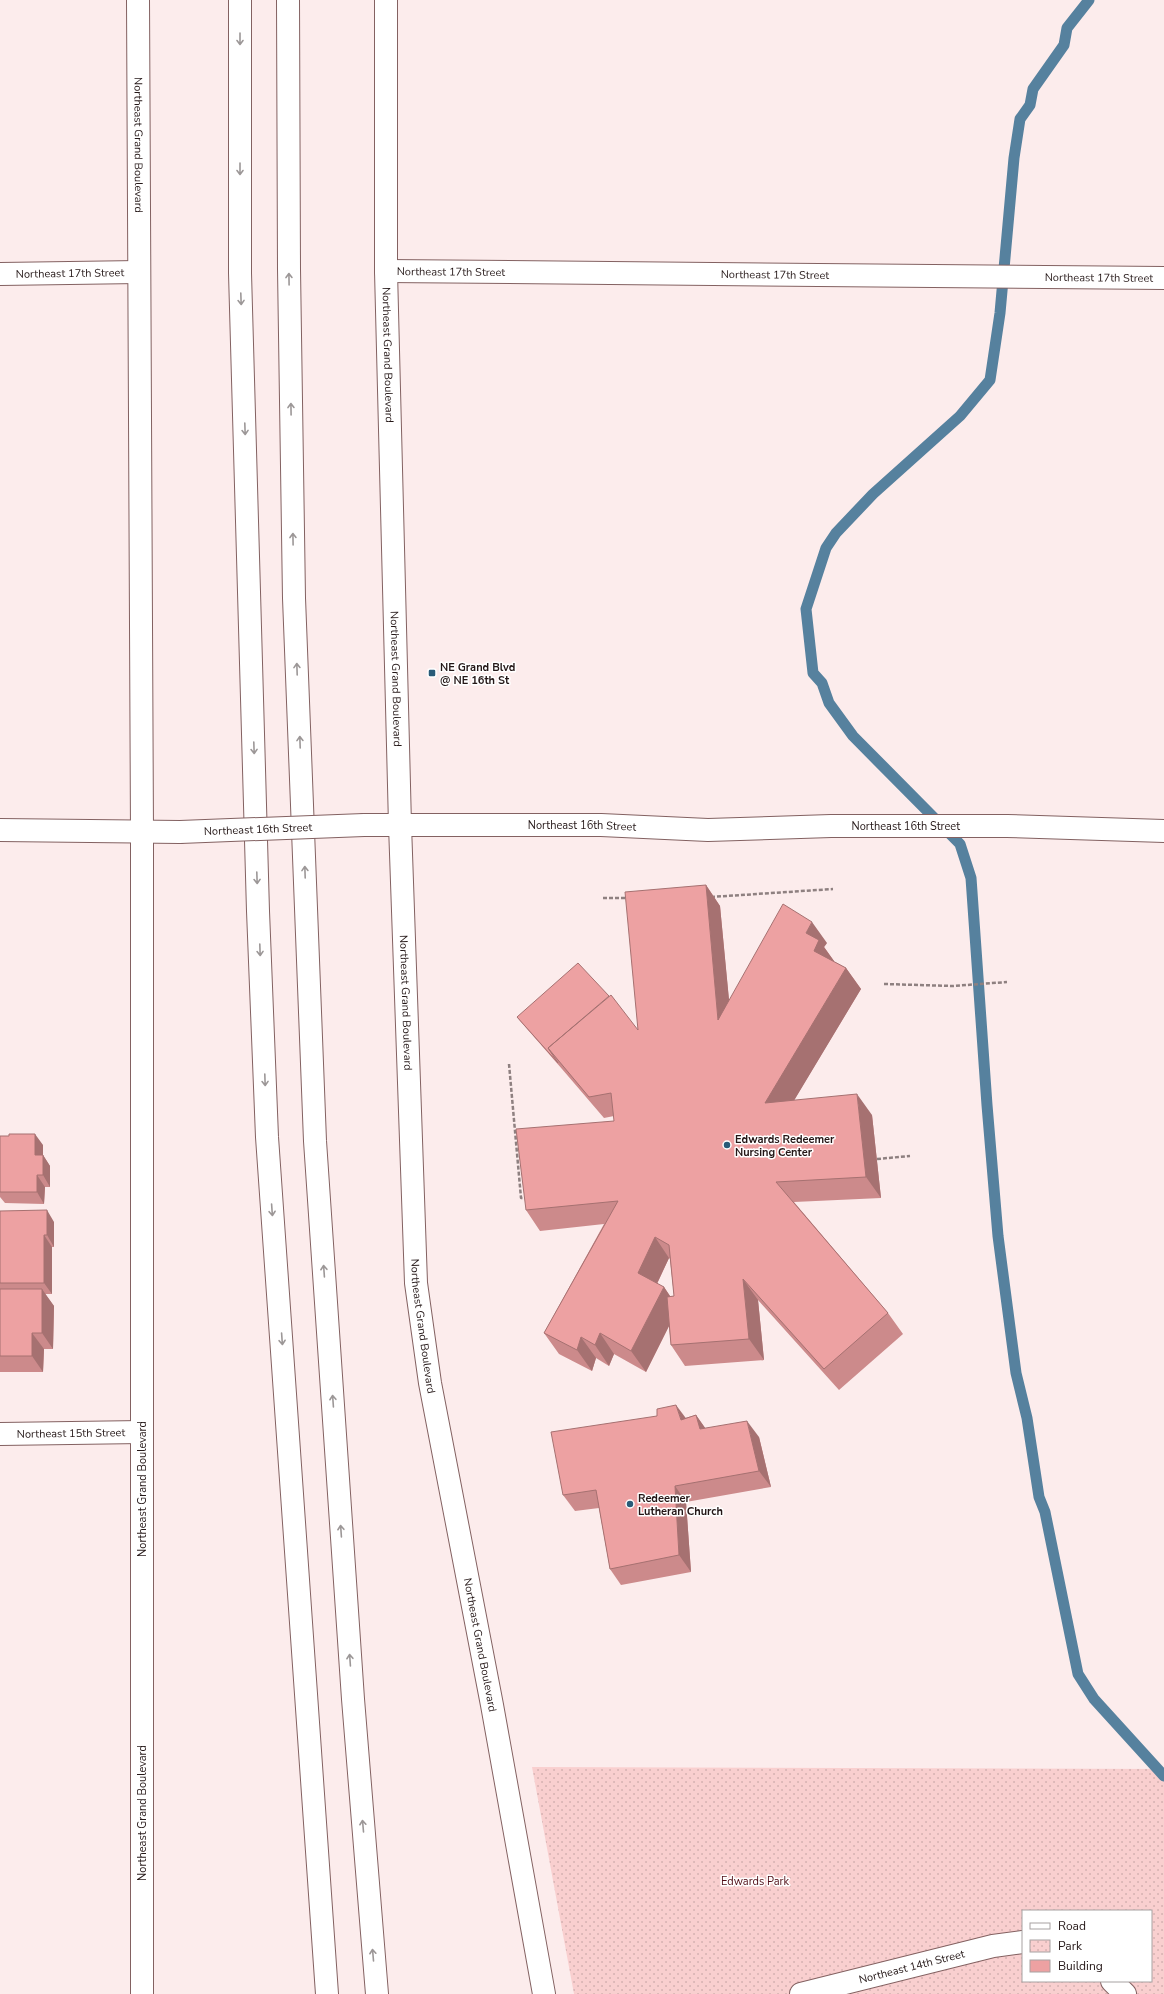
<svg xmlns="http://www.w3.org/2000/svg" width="1164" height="1994" font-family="'Nunito Sans',sans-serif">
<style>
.park{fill:url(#park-dots);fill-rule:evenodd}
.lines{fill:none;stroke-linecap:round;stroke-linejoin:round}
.stream{stroke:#56819e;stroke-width:11}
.minor-casing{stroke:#836161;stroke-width:24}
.tertiary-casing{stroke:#836161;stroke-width:24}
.secondary-casing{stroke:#836161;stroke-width:24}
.motorway-casing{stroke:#836161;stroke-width:24}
.path{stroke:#8e8080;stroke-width:2.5;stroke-dasharray:4 2;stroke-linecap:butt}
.minor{stroke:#fff;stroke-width:22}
.tertiary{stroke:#fff;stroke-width:22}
.secondary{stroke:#fff;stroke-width:22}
.motorway{stroke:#fff;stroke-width:22}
.tertiary-bridge-casing{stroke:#836161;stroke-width:24;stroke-linecap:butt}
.tertiary-bridge{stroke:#fff;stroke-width:22}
.wall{fill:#cc8a8b;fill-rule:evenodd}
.shaded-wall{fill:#a67171}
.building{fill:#eda1a2;stroke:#a67171}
.oneway{stroke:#9c9797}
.poi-dot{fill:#295b78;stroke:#fff;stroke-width:1.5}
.labels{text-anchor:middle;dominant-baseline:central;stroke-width:3;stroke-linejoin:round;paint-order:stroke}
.street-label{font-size:11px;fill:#241717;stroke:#fff}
.poi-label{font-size:11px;font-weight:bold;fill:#241717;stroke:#fff;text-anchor:start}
.park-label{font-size:11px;fill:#500e17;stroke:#fff}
</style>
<defs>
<pattern id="park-dots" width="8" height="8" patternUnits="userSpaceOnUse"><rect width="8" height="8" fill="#f9cfcf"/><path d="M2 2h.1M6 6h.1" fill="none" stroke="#d5b1b1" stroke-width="1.8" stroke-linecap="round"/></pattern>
</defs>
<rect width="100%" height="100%" fill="#fcecec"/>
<path class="park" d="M532 1767 1164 1769V1994H574ZM1023 1911H1151V1981H1023Z"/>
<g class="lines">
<path class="stream" d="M1089 0 1067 28 1064 45 1033 89 1030 105 1020 119 1014 158 1000 313 990 380 960 416 873 494 836 533 826 548 806 609 813 673 822 683 829 703 853 736 960 844 971 878 987 1105 998 1236 1016 1373 1027 1418 1039 1497 1045 1512 1078 1674 1094 1699 1164 1776"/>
<g class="minor-casing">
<g id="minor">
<path id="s1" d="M386 271 1164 278"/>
<path id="s2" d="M0 274 139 272"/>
<path id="s3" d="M0 1434 142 1432"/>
</g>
</g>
<g class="tertiary-casing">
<g id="tertiary">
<path id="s4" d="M364 825H601L708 830 831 826H1007L1164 831"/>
<path d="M0 830 180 832"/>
<path d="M1112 1981 1125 1994"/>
<path id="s5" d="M801 1994 993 1946 1023 1942"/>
</g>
</g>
<g class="secondary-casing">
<g id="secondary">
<path id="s6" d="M138 0 142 832V1994"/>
<path id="s7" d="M386 0V271L400 825 416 1283 430 1383 492 1705 544 1994"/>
</g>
</g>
<g class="motorway-casing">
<path id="motorway" d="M240 0V273L258 911 267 1137 327 1994
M288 0 289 269 294 598 315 1141 353 1699 377 1994"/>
</g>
<path class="path" d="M711 897 833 889
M603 898H628
M884 984 953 986 1007 982
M509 1064 521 1198H526
M877 1159 910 1156"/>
<use href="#minor" class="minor"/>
<use href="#tertiary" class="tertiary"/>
<use href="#secondary" class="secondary"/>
<use href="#motorway" class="motorway"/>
<g class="tertiary-bridge-casing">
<g id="tertiary-bridge">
<path id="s8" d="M180 832 364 825"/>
</g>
</g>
<use href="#tertiary-bridge" class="tertiary-bridge"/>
</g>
<path class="wall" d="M706 885 720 906 729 1001 827 943 824 947 834 961H833L846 968 861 989 794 1100 872 1115 881 1198 794 1202 888 1313 903 1334 839 1390 758 1300 764 1360 685 1366 671 1345 669 1326 646 1372 614 1354 609 1366 596 1358 592 1371 559 1354 544 1333 604 1224 540 1231 526 1210 614 1121V1116L604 1118 562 1069 521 1022 517 1017 638 1030ZM669 1258 670 1259 674 1296H670L664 1287 657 1284Z
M0 1136 43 1145V1155L50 1166V1187H45L44 1204 5 1203 0 1197Z
M0 1211 54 1222V1247H52V1294H45L54 1306 53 1349H44L43 1372H0Z
M696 1415 705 1428 759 1437 771 1487 686 1502 691 1572 621 1585 610 1569 599 1508 575 1511 563 1495 685 1418Z"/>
<path class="shaded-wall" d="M706 885 720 906 733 1041 718 1020Z
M812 922 827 943 824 947 834 961 829 972 814 951 806 933Z
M846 968 861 989 780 1124 765 1103Z
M857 1094 872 1115 881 1198 866 1177Z
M35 1134 43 1145V1155L50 1166V1187L43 1175 35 1155Z
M37 1175 45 1187 44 1204 37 1192Z
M47 1210 54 1222V1247L47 1235Z
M44 1235 52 1247V1294L44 1283Z
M655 1237 669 1258 652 1294 638 1273Z
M743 1279 758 1300 764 1360 749 1339Z
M664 1287 678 1308 646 1372 631 1351Z
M42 1289 54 1306 53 1349 42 1333Z
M32 1333 44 1349 43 1372 32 1356Z
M600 1333 614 1354 609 1366 595 1345Z
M581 1337 596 1358 592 1371 577 1350Z
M676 1405 688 1421 681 1420Z
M696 1415 708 1432 700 1429Z
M747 1421 759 1437 771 1487 759 1471Z
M675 1486 686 1502 691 1572 679 1555Z"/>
<path class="building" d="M706 885 718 1020 783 904 812 922 806 933 819 940 814 951 846 968 765 1103 857 1094 866 1177 776 1182 888 1313 824 1369 743 1279 749 1339 671 1345 667 1297 674 1296 669 1245 655 1237 638 1273 664 1287 631 1351 600 1333 595 1345 581 1337 577 1350 544 1333 618 1201 526 1210 516 1129 614 1121 611 1093 589 1097 548 1048 611 995 638 1030 625 892Z
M578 963 609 996 548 1048 558 1063 517 1017Z
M9 1134H35V1155H43V1175H37V1192H0V1136H9Z
M47 1210V1235H44V1283H0V1211Z
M0 1289H42V1333H32V1356H0Z
M676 1405 681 1420 696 1415 700 1429 747 1421 759 1471 675 1486 679 1555 610 1569 596 1490 563 1495 551 1432 657 1416V1409Z"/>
<defs><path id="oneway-shaft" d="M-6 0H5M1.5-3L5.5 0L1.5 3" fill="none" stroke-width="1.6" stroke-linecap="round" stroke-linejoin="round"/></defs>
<g class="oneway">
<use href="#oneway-shaft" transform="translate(240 39) rotate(90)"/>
<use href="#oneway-shaft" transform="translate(240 169) rotate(90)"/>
<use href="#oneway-shaft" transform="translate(289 279) rotate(-91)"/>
<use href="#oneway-shaft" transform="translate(241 299) rotate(88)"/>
<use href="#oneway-shaft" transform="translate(291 409) rotate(-91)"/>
<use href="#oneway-shaft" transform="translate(245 429) rotate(88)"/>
<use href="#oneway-shaft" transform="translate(293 539) rotate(-91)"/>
<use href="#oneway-shaft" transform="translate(297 669) rotate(-92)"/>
<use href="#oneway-shaft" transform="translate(300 742) rotate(-92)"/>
<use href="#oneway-shaft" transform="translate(254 748) rotate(88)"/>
<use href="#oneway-shaft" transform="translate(305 872) rotate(-92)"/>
<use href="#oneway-shaft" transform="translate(257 878) rotate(88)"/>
<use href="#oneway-shaft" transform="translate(260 950) rotate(88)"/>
<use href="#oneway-shaft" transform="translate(265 1080) rotate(88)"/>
<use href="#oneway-shaft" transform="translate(272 1210) rotate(86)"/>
<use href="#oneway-shaft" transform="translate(324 1271) rotate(-94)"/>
<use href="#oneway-shaft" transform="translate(282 1339) rotate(86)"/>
<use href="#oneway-shaft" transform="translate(333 1401) rotate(-94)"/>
<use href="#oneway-shaft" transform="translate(341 1531) rotate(-94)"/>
<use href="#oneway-shaft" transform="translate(350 1660) rotate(-94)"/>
<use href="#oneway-shaft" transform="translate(363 1826) rotate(-95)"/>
<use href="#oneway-shaft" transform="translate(373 1955) rotate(-95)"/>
</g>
<g class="poi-dot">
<rect x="428" y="669" width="8" height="8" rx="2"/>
<circle cx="727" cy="1145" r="4"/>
<circle cx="630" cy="1504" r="4"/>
</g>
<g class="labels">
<g class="street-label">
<text stroke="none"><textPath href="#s6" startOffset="145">Northeast Grand Boulevard</textPath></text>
<text stroke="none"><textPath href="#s1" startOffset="65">Northeast 17th Street</textPath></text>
<text stroke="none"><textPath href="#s2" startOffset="70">Northeast 17th Street</textPath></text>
<text stroke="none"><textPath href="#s1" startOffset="389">Northeast 17th Street</textPath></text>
<text stroke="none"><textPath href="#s1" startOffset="713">Northeast 17th Street</textPath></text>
<text stroke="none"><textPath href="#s7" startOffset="355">Northeast Grand Boulevard</textPath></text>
<text stroke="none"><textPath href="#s7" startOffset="679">Northeast Grand Boulevard</textPath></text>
<text stroke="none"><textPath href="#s4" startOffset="218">Northeast 16th Street</textPath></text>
<text stroke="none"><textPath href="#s4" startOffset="542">Northeast 16th Street</textPath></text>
<text stroke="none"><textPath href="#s8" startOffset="78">Northeast 16th Street</textPath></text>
<text stroke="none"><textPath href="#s7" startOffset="1003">Northeast Grand Boulevard</textPath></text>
<text stroke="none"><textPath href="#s7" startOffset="1327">Northeast Grand Boulevard</textPath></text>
<text stroke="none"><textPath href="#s3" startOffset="71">Northeast 15th Street</textPath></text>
<text transform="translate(142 1489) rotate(-90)">Northeast Grand Boulevard</text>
<text stroke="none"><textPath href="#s7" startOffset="1651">Northeast Grand Boulevard</textPath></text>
<text transform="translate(142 1813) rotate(-90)">Northeast Grand Boulevard</text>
<text stroke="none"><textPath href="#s5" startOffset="114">Northeast 14th Street</textPath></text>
</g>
<g class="poi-label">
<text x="440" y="667">NE Grand Blvd<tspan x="440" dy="13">@ NE 16th St</tspan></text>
<text x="735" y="1139">Edwards Redeemer<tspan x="735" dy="13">Nursing Center</tspan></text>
<text x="638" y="1498">Redeemer<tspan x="638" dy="13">Lutheran Church</tspan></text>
</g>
<g class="park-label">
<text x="755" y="1881">Edwards Park</text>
</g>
</g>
<rect x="1022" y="1910" width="130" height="72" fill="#ffffff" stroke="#a7a2a2"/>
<rect x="1030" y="1923" width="20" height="6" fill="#ffffff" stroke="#a7a2a2"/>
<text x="1058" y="1930" font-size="12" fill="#241717">Road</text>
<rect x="1030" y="1940" width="20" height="12" fill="url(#park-dots)" stroke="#a7a2a2"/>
<text x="1058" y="1950" font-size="12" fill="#241717">Park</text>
<rect x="1030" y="1960" width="20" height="12" fill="#eda1a2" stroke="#a7a2a2"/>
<text x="1058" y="1970" font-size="12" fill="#241717">Building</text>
</svg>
